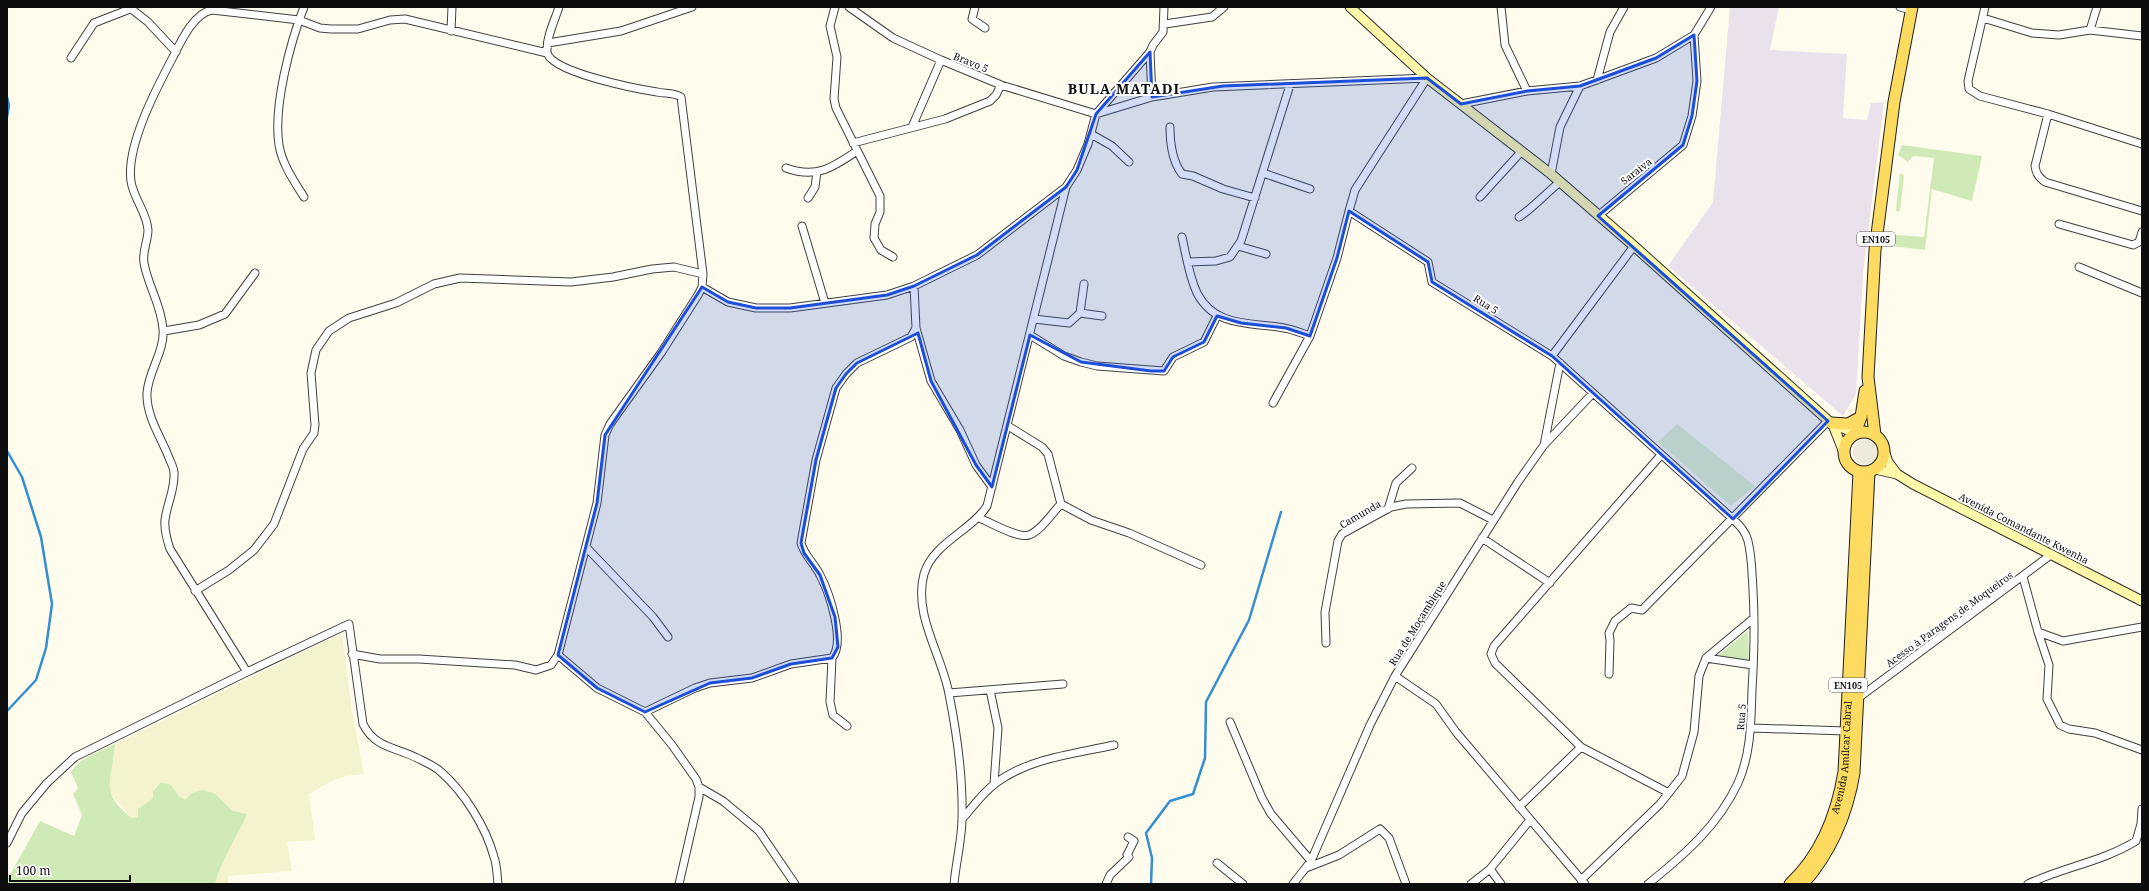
<svg xmlns="http://www.w3.org/2000/svg" width="2149" height="891" font-family="'Noto Serif',serif">
<style>
.industrial{fill:#ebe1ec}
.farmland{fill:#f5f3cd}
.green{fill:#cfeab6}
.pitch{fill:#e2f1c8}
.plaza{fill:#efebdc}
.lines{fill:none;stroke-linecap:round;stroke-linejoin:round}
.stream{stroke:#358ed1;stroke-width:2.5}
.street-casing{stroke:#404040;stroke-width:9}
.secondary-casing{stroke:#2f2f2f;stroke-width:11}
.primary-casing{stroke:#1e1e1e;stroke-width:13}
.street{stroke:#fff;stroke-width:7}
.secondary{stroke:#fff8a8;stroke-width:9}
.primary{stroke:#fcdb60;stroke-width:11}
.marked{fill:#1d4ed8;fill-opacity:0.2;stroke:#1d4ed8;stroke-width:3;stroke-linejoin:round}
.labels{text-anchor:middle;dominant-baseline:central;stroke-width:4;stroke-linejoin:round;paint-order:stroke}
.shield{fill:#fff;stroke:#565656;stroke-width:1}
.shield-label{font-size:9px;font-weight:bold;fill:#0d0d0d}
.street-label{font-size:10px;fill:#0d0d0d;stroke:#fff}
.district-label{font-size:14px;font-weight:bold;letter-spacing:1px;fill:#0d0d0d;stroke:#fff}
</style>
<rect width="100%" height="100%" fill="#fffced"/>
<path class="industrial" d="M1730 7H1779L1770 50 1847 54 1843 118 1867 120 1871 103 1884 102 1863 274 1856 394 1843 416 1668 266 1713 202Z"/>
<path class="farmland" d="M338 635 342 637 343 641 352 712 364 774 346 776 332 781 309 794 315 840 287 842 292 871 228 876V884H215L224 857 236 838 246 814 233 811 214 793H192L185 800 179 796 170 784 156 786 153 791V798L138 809V817L132 818 109 792 108 784 114 759 115 744Z"/>
<path class="green" d="M1902 145 1982 156 1972 201 1932 189 1925 250 1890 246 1887 239 1897 235 1924 237 1934 158 1913 156 1908 162 1898 155Z
M1900 173 1904 176 1900 210 1897 212 1896 209Z
M1748 631 1749 660 1716 657Z
M115 744C113 780 97 791 132 818L138 817V809L153 798V791L160 783 170 784 179 796 185 800 192 793 202 790 214 793 233 811 247 814C237 838 221 859 215 884H7V880L40 821 74 836 82 815 73 794 78 788 71 772C79 758 101 751 115 744Z"/>
<path class="pitch" d="M1677 424 1755 486 1731 506 1658 442Z"/>
<path class="plaza" d="M1853 452a13 13 0 1 1 26 0a13 13 0 1 1-26 0Z"/>
<g class="lines">
<path class="stream" d="M7 97 9 105 7 117
M7 451 22 477 41 537 52 604 46 648 36 680 7 711
M1151 884 1152 858 1146 833 1170 801 1193 794 1205 758 1206 702 1249 620 1281 512"/>
<g class="street-casing">
<path id="street" d="M129 7 148 22 176 52
M835 7 830 26 837 57 834 99 836 108 880 196V212L875 224 874 238 881 250 893 257
M849 7 893 38 941 60 1001 85 1096 114 1152 97 1213 87 1427 78
M975 7 972 19 985 28
M1501 7 1505 45 1527 91
M1900 7 1911 10
M1985 7 1968 81 1969 89 1980 96 2048 114 2142 144
M1983 18 2032 33 2059 35 2090 30 2142 36
M1165 24 1212 17 1224 7
M2090 30 2097 7
M451 31 452 7
M548 43 621 31 692 7
M71 58 94 23 130 9
M1427 78 1355 190 1349 211 1428 262 1432 282 1552 356 1733 519C1740 526 1746 532 1748 541 1752 557 1752 574 1753 590 1755 623 1754 657 1752 690 1751 721 1751 754 1738 783 1718 826 1684 855 1648 884
M1597 80 1610 32 1624 7
M1152 97 1150 52 1153 45 1163 32 1164 7
M1461 104 1527 91 1580 86 1656 58 1694 35 1711 7
M2048 114 2035 166C2036 174 2039 177 2045 182L2142 211
M912 127 941 60
M1170 127C1170 143 1172 161 1182 174L1193 176 1223 189 1255 198
M1091 134 1112 146 1129 162
M853 143 945 119 990 101 996 95 1001 85
M786 168C816 179 832 168 857 151
M1263 173 1310 189
M1551 174 1560 127 1580 86
M304 197C294 181 282 164 279 145 273 107 290 43 304 7
M1480 197 1521 152
M808 198 815 187 817 172
M1598 216 1683 145 1692 116 1697 81 1694 35
M1519 217C1534 207 1545 194 1560 182
M2059 224 2133 245 2139 242 2142 232
M802 226 825 303
M1182 237C1186 255 1189 276 1197 293 1215 328 1251 322 1284 328 1292 329 1301 333 1310 336
M1238 246 1266 254
M1188 262 1216 261 1230 257 1241 241 1290 85
M2079 267 2142 293
M702 287 728 302 756 308H790L887 295 914 286 977 255 1066 187 1077 170 1088 144 1096 114 1150 52
M1080 313 1102 316
M1034 319 1069 323 1080 313 1084 284
M916 328 931 381 960 430 976 465 992 487
M164 331 199 325 225 314 255 273
M1030 335 1064 356 1081 362 1097 366 1164 371 1173 357 1204 342 1217 316
M1552 356 1634 246
M1273 403 1310 336 1337 258 1349 211
M1008 426 1042 447 1048 454 1061 504
M1544 445 1560 363
M1661 455 1494 646 1491 654 1495 663 1581 747 1669 793
M1061 504 1091 520 1129 533 1201 565
M1388 509 1396 483 1412 468
M979 518C990 522 1018 539 1029 535 1041 531 1052 513 1061 504
M1482 538 1550 583
M586 547 653 617 668 637
M2023 577 2038 632 2063 641 2142 627
M195 591 229 570 254 550 274 524 303 449 314 433 315 425 311 373 316 350 329 331 349 318 396 303 434 284 460 278 571 282 613 277 652 269 674 267 703 274
M2038 632 2049 665 2047 699 2060 725 2069 729 2095 733 2142 750
M1326 643 1325 612 1338 541 1342 534 1391 507 1406 504 1460 503 1493 520
M352 654 380 659H419L515 665 536 670 551 665 558 655 597 503 605 435 610 424 661 353 698 295 702 287 703 274 681 97C673 92 665 94 657 92 638 89 549 72 547 52 546 37 555 20 559 7
M558 655 597 688 645 712 672 745 696 779 699 787V797L679 884
M832 658 830 702 833 715 847 726
M1706 658 1753 665
M247 672 170 549C167 540 164 530 165 520 167 503 175 490 174 473 174 468 171 463 169 458 161 437 146 416 147 393 148 372 165 351 163 329 161 304 148 286 144 263 142 251 148 241 148 230 147 212 133 198 131 181 126 146 156 89 173 57 181 41 194 13 212 10L299 20 320 28 331 29H358L390 20 405 19 547 53
M1609 674 1610 640 1609 633 1615 621 1631 608 1642 610 1828 421
M1395 676 1436 704 1456 732 1585 884
M990 690 998 728 994 784
M949 693 1063 684
M1857 699 2052 554
M645 712 695 688 710 683 752 678 791 664 832 658C846 642 829 592 820 575 814 563 804 555 801 543L816 460 836 388 846 374 857 363 911 337 916 328 914 286
M1230 722 1262 798 1271 814 1311 861
M1751 728 1846 731
M699 787 723 801 759 831 795 884
M1519 807 1581 747
M962 819C973 807 983 792 996 783 1029 758 1074 754 1114 745
M7 843 22 813 47 783 75 757 247 672 349 624 363 724C375 748 395 747 417 758 425 762 435 766 441 772 464 792 486 827 494 857 497 865 497 875 498 884
M1217 863 1243 884
M1306 868 1339 855 1380 829 1389 838 1406 884
M1490 869 1501 884
M1581 880 1660 804 1682 776 1694 732 1699 676 1706 658 1754 618
M954 884C956 862 962 839 962 818 963 777 957 734 949 694 942 655 913 615 924 574 933 543 971 531 987 506L1066 187
M1106 884 1110 875 1129 857 1127 855 1134 841 1128 837
M1293 884 1311 861 1370 725 1395 676 1518 482 1544 445 1593 393
M1471 884 1490 869 1530 820
M2028 884C2063 867 2102 862 2136 841L2141 824 2142 809"/>
</g>
<g class="secondary-casing">
<path id="secondary" d="M1350 7 1427 78 1551 174 1634 246 1831 423 1855 433
M1833 425 1845 455
M1884 451 1888 462 1897 474
M1875 469 1897 474 1913 484 2142 601"/>
</g>
<g class="primary-casing">
<g id="primary">
<path d="M1831 423 1848 424 1861 417"/>
<circle cx="1864" cy="452" r="20"/>
<path d="M1855 433 1861 417 1865 391"/>
<path d="M1875 435 1868 377 1875 250 1894 102 1912 7"/>
<path id="s1" d="M1790 884C1822 854 1837 814 1844 772L1859 472"/>
<path d="M1803 884C1831 852 1847 815 1854 773L1869 472"/>
</g>
</g>
<use href="#street" class="street"/>
<use href="#secondary" class="secondary"/>
<use href="#primary" class="primary"/>
</g>
<path class="marked" d="M1694 35 1697 81 1692 116 1683 145 1598 216 1828 421 1733 519 1552 356 1432 282 1428 262 1349 211 1337 258 1310 336 1286 328 1241 323 1217 316 1204 342 1173 357 1164 371H1151L1081 362 1030 335 992 487 976 465 931 381 918 333 857 363 846 374 836 388 816 460 801 543 804 553 820 575 835 617 838 647 832 658 791 664 752 678 710 683 645 712 597 688 558 655 597 503 605 435 702 287 728 302 756 308H790L887 295 914 286 977 255 1066 187 1077 170 1096 114 1150 52 1152 97 1223 86 1427 78 1461 104 1527 91 1580 86 1656 58Z"/>
<g class="labels">
<g class="shield">
<rect x="1857" y="232" width="38" height="14" rx="3"/>
<rect x="1829" y="678" width="38" height="14" rx="3"/>
</g>
<g class="shield-label">
<text x="1876" y="239">EN105</text>
<text x="1848" y="685">EN105</text>
</g>
<g class="street-label">
<text transform="translate(971 62) rotate(22)">Bravo 5</text>
<text transform="translate(1636 171) rotate(-38)">Saraiva</text>
<text transform="translate(1486 304) rotate(32)">Rua 5</text>
<text transform="translate(1360 514) rotate(-30)">Camunda</text>
<text transform="translate(2024 528) rotate(27)">Avenida Comandante Kwenha</text>
<text transform="translate(1949 619) rotate(-36)">Acesso à Paragens de Moqueiros</text>
<text transform="translate(1417 623) rotate(-58)">Rua de Moçambique</text>
<text transform="translate(1741 717) rotate(-86)">Rua 5</text>
<text stroke="none"><textPath href="#s1" startOffset="141">Avenida Amílcar Cabral</textPath></text>
</g>
<g class="district-label">
<text x="1124" y="88">BULA MATADI</text>
</g>
</g>
<rect width="2149" height="891" fill="none" stroke="#0d0d0d" stroke-width="16"/>
<path d="M10 875v6h120v-6" fill="none" stroke="#0d0d0d" stroke-width="2"/>
<text x="16" y="875" font-size="12" fill="#0d0d0d" stroke="#ffffff" stroke-width="3" paint-order="stroke">100 m</text>
</svg>
